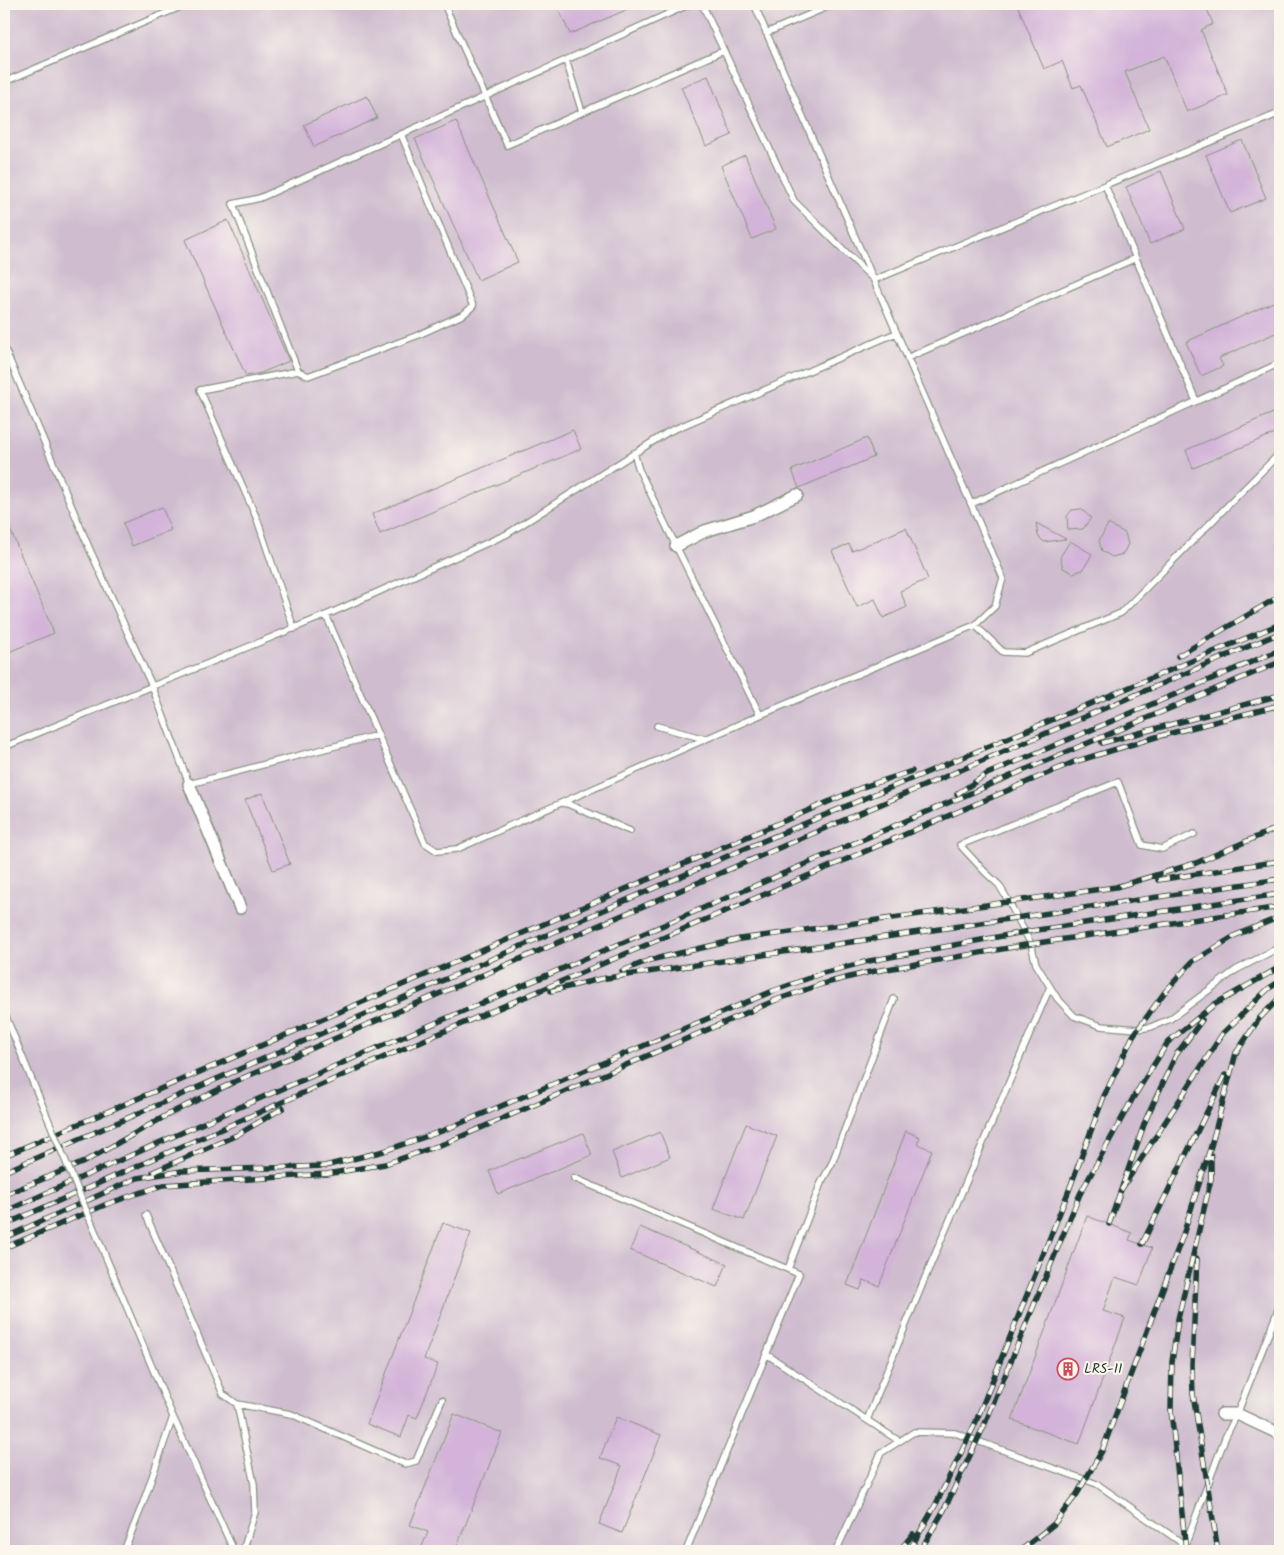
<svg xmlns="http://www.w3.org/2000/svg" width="1284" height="1555" font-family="Kalam,sans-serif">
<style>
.industrial{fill:#cfbdcf}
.building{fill:#d3b3d9}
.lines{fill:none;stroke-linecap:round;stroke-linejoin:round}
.lane-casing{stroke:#889281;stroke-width:8}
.street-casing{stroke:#889281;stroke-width:14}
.lane{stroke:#fff;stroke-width:5.5}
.street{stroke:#fff;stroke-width:11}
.rail-casing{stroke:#1f3d34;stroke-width:5.5}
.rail{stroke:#fbf7ec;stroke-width:4;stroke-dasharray:11;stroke-linecap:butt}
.lane-bridge-casing{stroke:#889281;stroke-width:8;stroke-linecap:butt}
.lane-bridge{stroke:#fff;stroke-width:5.5}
.labels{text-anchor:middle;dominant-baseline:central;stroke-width:4;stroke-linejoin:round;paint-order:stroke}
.poi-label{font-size:14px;fill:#1f3d34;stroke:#fbf7ec;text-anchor:start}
</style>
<rect width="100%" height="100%" fill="#fbf7ec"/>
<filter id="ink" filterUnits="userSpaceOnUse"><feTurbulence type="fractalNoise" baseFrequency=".02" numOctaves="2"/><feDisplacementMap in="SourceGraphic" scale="10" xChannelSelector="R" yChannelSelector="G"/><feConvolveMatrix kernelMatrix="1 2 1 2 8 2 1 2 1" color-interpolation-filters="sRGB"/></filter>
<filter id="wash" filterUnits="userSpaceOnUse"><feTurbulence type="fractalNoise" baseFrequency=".0096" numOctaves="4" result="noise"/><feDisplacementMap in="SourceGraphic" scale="20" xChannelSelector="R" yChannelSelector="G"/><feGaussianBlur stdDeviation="1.12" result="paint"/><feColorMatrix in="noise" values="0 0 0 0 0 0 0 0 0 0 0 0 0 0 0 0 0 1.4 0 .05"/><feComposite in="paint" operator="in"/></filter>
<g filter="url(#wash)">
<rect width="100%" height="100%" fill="#f2e8ce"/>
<path class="industrial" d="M4 4H1280V1551H4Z"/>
<g id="blocks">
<path class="building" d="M568 4H640L570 34 558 8Z
M1017 4H1205L1213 24 1201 30 1228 95 1187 112 1164 56 1125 72 1149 129 1107 147 1081 85 1073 88 1062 61 1044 69Z
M708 76 732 135 706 146 681 87Z
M367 96 377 118 314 147 304 125Z
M456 121 518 262 478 280 415 139Z
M1242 140 1266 198 1230 213 1206 155Z
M745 155 776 229 752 239 721 166Z
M1161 171 1185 229 1150 244 1126 187Z
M228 220 289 361 261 373 246 376 185 240Z
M1280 299V331L1219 358 1223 366 1201 376 1186 342Z
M1273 413 1280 431 1193 468 1186 450Z
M573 430 581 449 380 534 372 514Z
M867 438 874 457 799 488 792 470Z
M162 507 171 530 132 546 123 523Z
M1081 509 1091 518 1083 529 1068 530 1067 516 1072 510Z
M4 515 54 633 4 654Z
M1036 523 1066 539 1044 542 1038 536Z
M1108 524 1125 533 1128 544 1123 554 1112 557 1102 551 1099 541Z
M906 528 928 579 900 591 907 607 883 618 875 599 857 607 832 551 849 544 852 551Z
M1070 541 1092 554 1083 570 1073 573 1063 568 1060 557Z
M262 793 290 864 273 870 245 800Z
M746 1124 777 1136 744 1220 713 1209Z
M906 1131 920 1137 917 1144 932 1150 879 1286 864 1280 860 1290 847 1285Z
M660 1132 670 1157 622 1178 612 1152Z
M583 1133 592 1155 498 1194 489 1171Z
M1087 1216 1132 1233 1129 1240 1152 1248 1139 1285 1115 1277 1103 1311 1125 1318 1079 1444 1012 1420Z
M443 1223 471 1233 424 1359 438 1364 417 1418 409 1415 401 1437 367 1424Z
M640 1227 727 1264 717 1287 630 1250Z
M454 1414 502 1433 455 1551H420L428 1532 410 1525Z
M616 1417 661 1435 622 1533 599 1524 622 1466 600 1458Z"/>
</g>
</g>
<g filter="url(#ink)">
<use href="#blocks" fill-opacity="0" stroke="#889281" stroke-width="1"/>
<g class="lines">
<g class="lane-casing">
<path id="lane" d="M444 4 507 145 723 51
M702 4 794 201 874 280 1280 113
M766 33 834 4
M566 60 582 112
M4 82 187 4
M401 134 473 306 464 314 416 336 308 376 298 371 233 204 260 198 690 4
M1105 185 1196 401
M4 347 90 550 152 686 189 784 378 735
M907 358 1136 258
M634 453 639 470 676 546 760 715
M971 504 1280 363
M326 615 425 843 437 851 457 849 760 715 975 625 995 606 1003 578 754 4
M975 625 1003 652 1025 653 1121 613 1280 453
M294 629 257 519 200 390 298 371
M657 726 705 739
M4 747 331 613 507 534 668 432 896 333
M562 803 568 804 630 831
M1194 834 1162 849 1142 845 1118 782 960 845 985 872 999 885 1009 902 1031 944 1036 964 1057 998 1074 1016 1101 1026 1138 1029 1151 1027 1170 1019 1236 970 1280 947
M4 1012 31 1078
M574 1178 799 1274 686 1551
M146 1215 223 1394 237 1404 291 1414 405 1464 416 1461 442 1400
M788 1269 821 1183 832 1163 894 999
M112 1272 173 1417 234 1551
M766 1354 899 1441
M237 1404 254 1484 255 1512 243 1551
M867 1420 927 1273 1050 987
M124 1551 143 1503 173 1417
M836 1551 881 1453 914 1432 955 1433 1097 1484 1185 1545
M1183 1551 1225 1438 1237 1414 1280 1305"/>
</g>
<g class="street-casing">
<path id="street" d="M676 546 705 531 754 516 797 495
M189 784 240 908
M1222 1414H1237L1280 1434"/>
</g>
<use href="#lane" class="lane"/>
<use href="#street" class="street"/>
<g class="rail-casing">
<path id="rail" d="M1178 656 1280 596
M1102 743 1280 695
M957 794 987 774 1280 650
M1158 880 1280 861
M622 971 650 960 740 939 1116 887 1196 863 1280 827
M551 991 600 979 1280 879
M4 1156 863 787 912 771
M4 1172 730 855 1280 624
M153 1172 237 1135 283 1108
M1121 1190 1223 1033 1268 989 1280 981
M4 1195 82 1163 171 1113 236 1081 1280 633
M4 1212 228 1112 1062 754 1280 662
M1109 1224 1146 1119 1176 1055 1202 1020
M4 1225 389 1055 1074 762 1156 737 1280 705
M4 1238 137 1178 182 1171 325 1166 384 1151 442 1131 773 991 823 973 869 961 1024 932 1280 894
M1142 1244 1225 1075
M4 1248 107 1204 163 1185 327 1174 385 1164 446 1143 776 1000 822 984 870 972 1031 944 1280 907
M1197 1259 1192 1365 1193 1394 1218 1551
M899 1551 913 1534
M909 1551 936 1504 975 1424 1069 1190 1104 1096 1133 1036 1164 993 1192 962 1236 935 1280 917
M920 1551 944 1510 984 1426 1080 1194 1133 1098 1168 1042 1215 1004 1280 967
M1020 1551 1054 1524 1077 1494 1102 1451 1183 1235 1211 1146 1236 1053 1259 1019 1280 997
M1186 1551 1171 1410 1172 1362 1178 1319 1211 1179V1156"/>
</g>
<use href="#rail" class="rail"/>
<g class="lane-bridge-casing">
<path id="lane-bridge" d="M31 1078 112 1272"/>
</g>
<use href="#lane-bridge" class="lane-bridge"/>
</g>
</g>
<defs>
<g id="building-ring" transform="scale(1.125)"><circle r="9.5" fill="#fbf7ec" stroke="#d1495b" stroke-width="1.5"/><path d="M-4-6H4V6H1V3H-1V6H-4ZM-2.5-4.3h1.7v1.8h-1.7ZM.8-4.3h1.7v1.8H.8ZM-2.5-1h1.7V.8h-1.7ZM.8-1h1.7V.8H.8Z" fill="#d1495b"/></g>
</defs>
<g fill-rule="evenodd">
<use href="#building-ring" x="1068" y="1369"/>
</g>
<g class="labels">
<g class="poi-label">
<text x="1084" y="1369">LRS-II</text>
</g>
</g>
<rect width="1284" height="1555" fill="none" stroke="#fbf7ec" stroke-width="20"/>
</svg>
